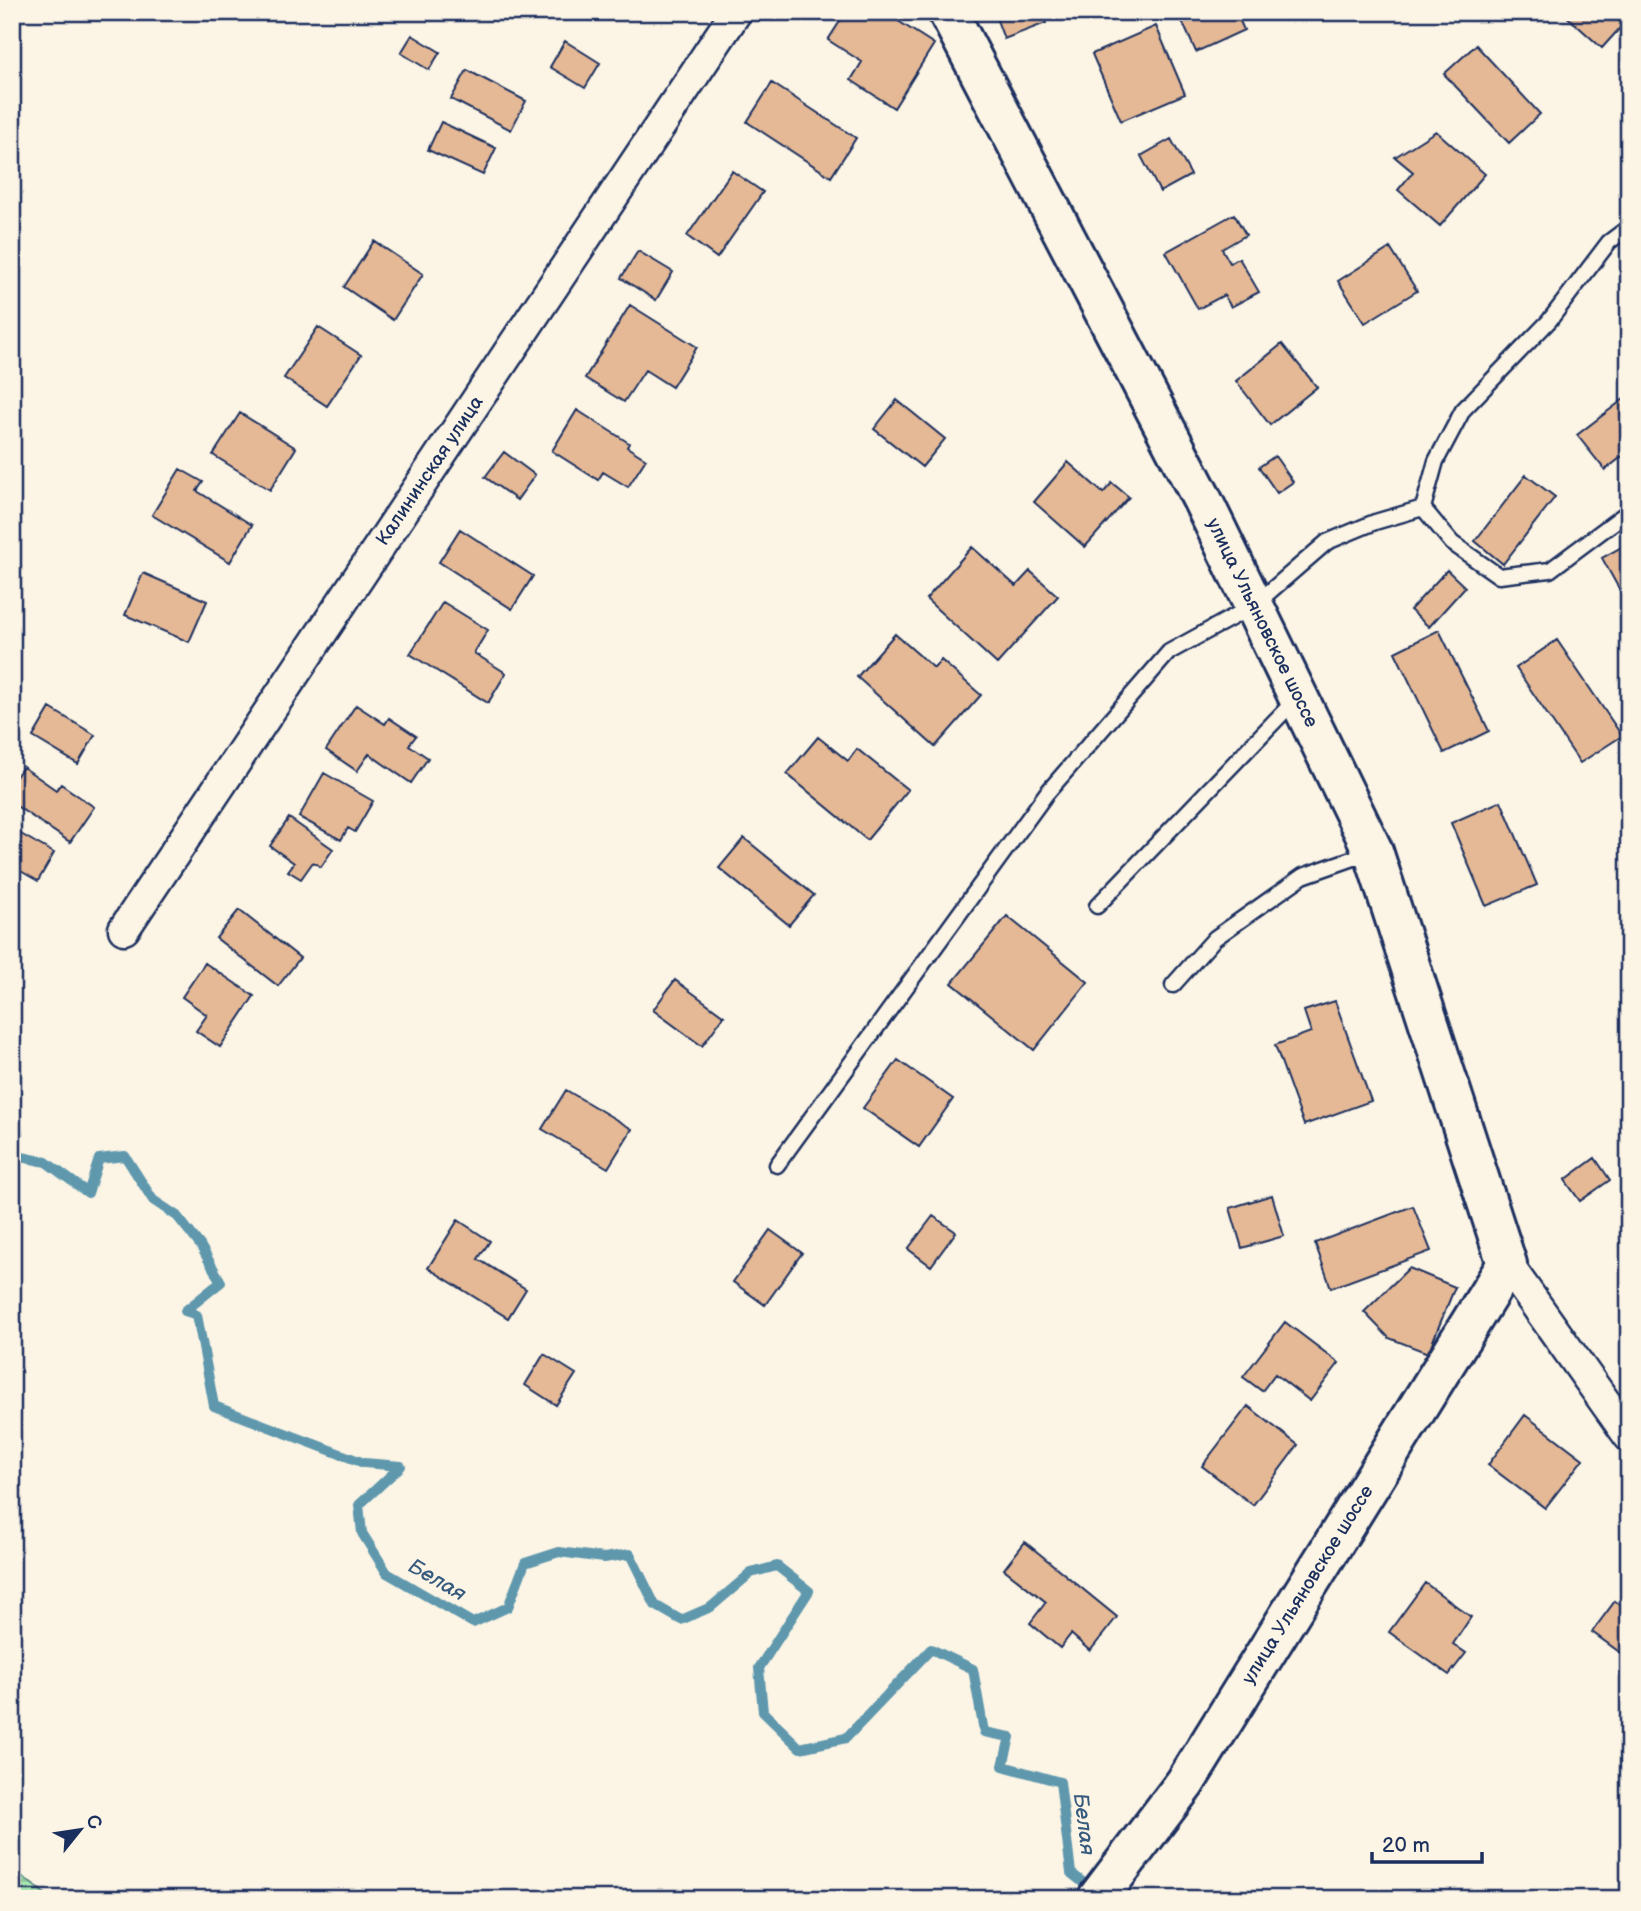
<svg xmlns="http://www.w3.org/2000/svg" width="1641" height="1911" font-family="'Balsamiq Sans',sans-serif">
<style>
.forest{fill:url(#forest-firs);stroke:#618c88;stroke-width:2}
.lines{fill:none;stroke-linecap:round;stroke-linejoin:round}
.stream{stroke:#5e97ad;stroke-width:10}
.building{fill:#e5b995;stroke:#1b2f5e;stroke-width:2}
.lane-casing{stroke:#1b2f5e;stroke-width:19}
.street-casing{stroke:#1b2f5e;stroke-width:35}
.secondary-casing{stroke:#1b2f5e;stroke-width:44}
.lane{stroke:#fcf5e5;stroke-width:14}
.street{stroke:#fcf5e5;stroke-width:30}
.secondary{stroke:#fcf5e5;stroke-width:38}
.labels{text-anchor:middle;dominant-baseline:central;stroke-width:6;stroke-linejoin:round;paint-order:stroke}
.street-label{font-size:19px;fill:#1b2f5e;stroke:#fcf5e5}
.water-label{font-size:21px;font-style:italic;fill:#375a7f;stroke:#fcf5e5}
</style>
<defs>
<pattern id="forest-firs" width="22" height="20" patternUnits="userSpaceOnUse" patternTransform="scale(1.75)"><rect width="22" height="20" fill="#a7e8b1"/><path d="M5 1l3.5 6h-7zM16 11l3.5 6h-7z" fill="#8fc79b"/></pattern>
</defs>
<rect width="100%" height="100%" fill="#fcf5e5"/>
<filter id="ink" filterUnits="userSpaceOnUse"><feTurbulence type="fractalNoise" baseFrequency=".0143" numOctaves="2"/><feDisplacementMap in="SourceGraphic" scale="14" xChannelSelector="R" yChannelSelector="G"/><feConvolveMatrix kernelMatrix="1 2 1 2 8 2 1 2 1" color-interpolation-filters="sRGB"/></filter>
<g filter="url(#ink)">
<path class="forest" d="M12 1869 52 1899H12Z"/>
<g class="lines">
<path class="stream" d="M12 1131 18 1132 17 1156 46 1162 88 1193 99 1159 125 1156 153 1200 177 1216 200 1245 221 1282 185 1311 197 1315 214 1406 364 1463 401 1466 359 1505 362 1533 387 1573 473 1623 508 1607 525 1563 559 1552 604 1558 630 1554 655 1605 681 1620 711 1607 751 1573 777 1566 809 1591 759 1668 763 1712 800 1748 846 1738 931 1649 973 1669 984 1732 1010 1737 1003 1766 1060 1782 1071 1873 1095 1892"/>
</g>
<path class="building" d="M846 12H884L934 44 894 108 851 80 862 62 828 40Z
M994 12H1042L1046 23 1004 39Z
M1203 12H1236L1244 30 1196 52 1182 21Z
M1562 12H1629V18L1602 48Z
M1156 26 1185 94 1121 121 1092 54Z
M412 35 440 52 429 70 401 53Z
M565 41 600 63 585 88 550 67Z
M1476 45 1540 114 1509 143 1444 74Z
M467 70 526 101 511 130 451 99Z
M772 83 856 138 831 177 747 122Z
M441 122 496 148 483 175 428 150Z
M1436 131 1485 174 1440 226 1398 190 1413 172 1395 157Z
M1171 139 1191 175 1160 192 1141 156Z
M732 171 763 192 717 258 687 236Z
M1234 214 1246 235 1222 249 1230 263 1239 258 1259 292 1231 307 1224 295 1198 309 1166 252Z
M374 241 423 274 393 320 344 287Z
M1390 248 1417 291 1365 323 1338 281Z
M638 251 673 272 656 300 621 278Z
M630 305 697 347 672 387 645 370 624 402 585 378Z
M318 327 361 355 327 406 284 378Z
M1282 344 1317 387 1270 425 1236 381Z
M1629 395V451L1605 470 1577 435Z
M897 400 945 439 922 467 874 429Z
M577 410 629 443 627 447 646 459 628 487 603 472 598 480 552 451Z
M240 413 296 448 270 490 213 455Z
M504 452 535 475 517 500 485 477Z
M1275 456 1293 482 1277 493 1259 467Z
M1068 462 1103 493 1112 483 1129 497 1085 547 1034 502Z
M180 469 203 482 197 491 252 525 230 562 152 515Z
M1526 475 1555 497 1503 564 1475 541Z
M460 529 533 576 512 609 439 562Z
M1629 543V607L1602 558Z
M972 547 1016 586 1030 571 1058 596 997 664 926 599Z
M1447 570 1465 587 1429 627 1410 610Z
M143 573 207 601 189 642 125 615Z
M443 602 488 630 474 653 506 673 488 703 410 654Z
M1439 630 1489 731 1444 753 1395 652Z
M895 634 934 668 941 660 981 695 935 747 857 677Z
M1557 640 1622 736 1580 763 1516 668Z
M356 705 385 724 389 718 416 736 409 745 428 758 411 783 369 754 357 771 326 750Z
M50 708 95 735 78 764 33 737Z
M818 737 848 761 857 749 908 790 867 840 787 774Z
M23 767 56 790 61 784 94 807 70 842 12 803V782Z
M324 773 373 801 355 832 348 828 341 840 299 817Z
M1501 801 1537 885 1486 906 1451 823Z
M289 818 333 849 321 867 313 862 301 879 288 871 294 863 270 846Z
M12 829 54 853 38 881 12 866Z
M744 838 814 895 789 925 719 868Z
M239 910 300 958 278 986 216 938Z
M1007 916 1088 982 1034 1050 952 983Z
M205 963 254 996 220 1047 196 1031 207 1015 182 997Z
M675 980 724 1016 702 1046 653 1010Z
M1335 1001 1371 1101 1304 1125 1275 1045 1311 1032 1304 1011Z
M898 1060 953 1099 919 1147 863 1108Z
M566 1090 632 1129 608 1168 542 1129Z
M1595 1158 1610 1180 1580 1201 1565 1180Z
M1272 1195 1284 1236 1242 1248 1230 1208Z
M1413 1206 1431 1251 1331 1288 1315 1243Z
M933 1216 956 1232 931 1266 908 1249Z
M458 1220 490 1241 478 1259 526 1289 508 1318 428 1268Z
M770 1230 802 1253 765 1305 733 1282Z
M1409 1268 1455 1287 1428 1353 1389 1338 1364 1312Z
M1285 1322 1339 1363 1310 1401 1275 1374 1262 1391 1243 1377Z
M544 1354 576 1374 556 1405 525 1385Z
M1248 1406 1298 1445 1253 1505 1202 1466Z
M1525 1415 1583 1459 1545 1508 1488 1465Z
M1025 1542 1117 1617 1090 1651 1071 1634 1060 1648 1030 1623 1046 1602 1004 1569Z
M1425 1583 1471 1617 1453 1644 1466 1653 1449 1675 1389 1632Z
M1615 1601 1629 1611V1659L1592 1632Z"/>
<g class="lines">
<g class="lane-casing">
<path id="lane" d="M1629 227 1609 242 1549 321 1463 410 1436 461 1423 508 1452 543 1499 576 1550 570 1629 511
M1097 906 1297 698
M1173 985 1215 938 1303 876 1371 852
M777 1165 1046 794 1169 652 1253 606 1327 542 1375 522 1423 508"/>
</g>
<g class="street-casing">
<path id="street" d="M124 929 736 12
M1507 1264 1629 1436"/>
</g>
<g class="secondary-casing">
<path id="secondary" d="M948 12 1202 499 1373 851 1507 1264 1185 1783 1097 1899"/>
</g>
<use href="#lane" class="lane"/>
<use href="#street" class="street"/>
<use href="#secondary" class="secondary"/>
</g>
</g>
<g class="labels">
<g class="street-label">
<text transform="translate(430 471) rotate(-56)">Калининская улица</text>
<text transform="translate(1262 623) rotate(64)">улица Ульяновское шоссе</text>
<text transform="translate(1308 1585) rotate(-58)">улица Ульяновское шоссе</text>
</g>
<g class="water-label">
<text transform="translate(437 1580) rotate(30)">Белая</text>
<text transform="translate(1084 1824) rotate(83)">Белая</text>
</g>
</g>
<rect width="1641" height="1911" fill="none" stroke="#fcf5e5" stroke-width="42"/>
<rect x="21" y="21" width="1599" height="1869" fill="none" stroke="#1b2f5e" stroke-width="2.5" filter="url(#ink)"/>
<g transform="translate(80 1830) rotate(60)" stroke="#fcf5e5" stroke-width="5" paint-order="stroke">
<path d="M0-5L12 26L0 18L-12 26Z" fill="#1b2f5e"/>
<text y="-10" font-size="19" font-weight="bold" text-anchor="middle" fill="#1b2f5e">С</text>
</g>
<path d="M1372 1852v10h110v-10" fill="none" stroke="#1b2f5e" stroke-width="3.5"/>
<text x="1382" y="1852" font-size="21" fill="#1b2f5e" stroke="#fcf5e5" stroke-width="5" paint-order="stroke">20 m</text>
</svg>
